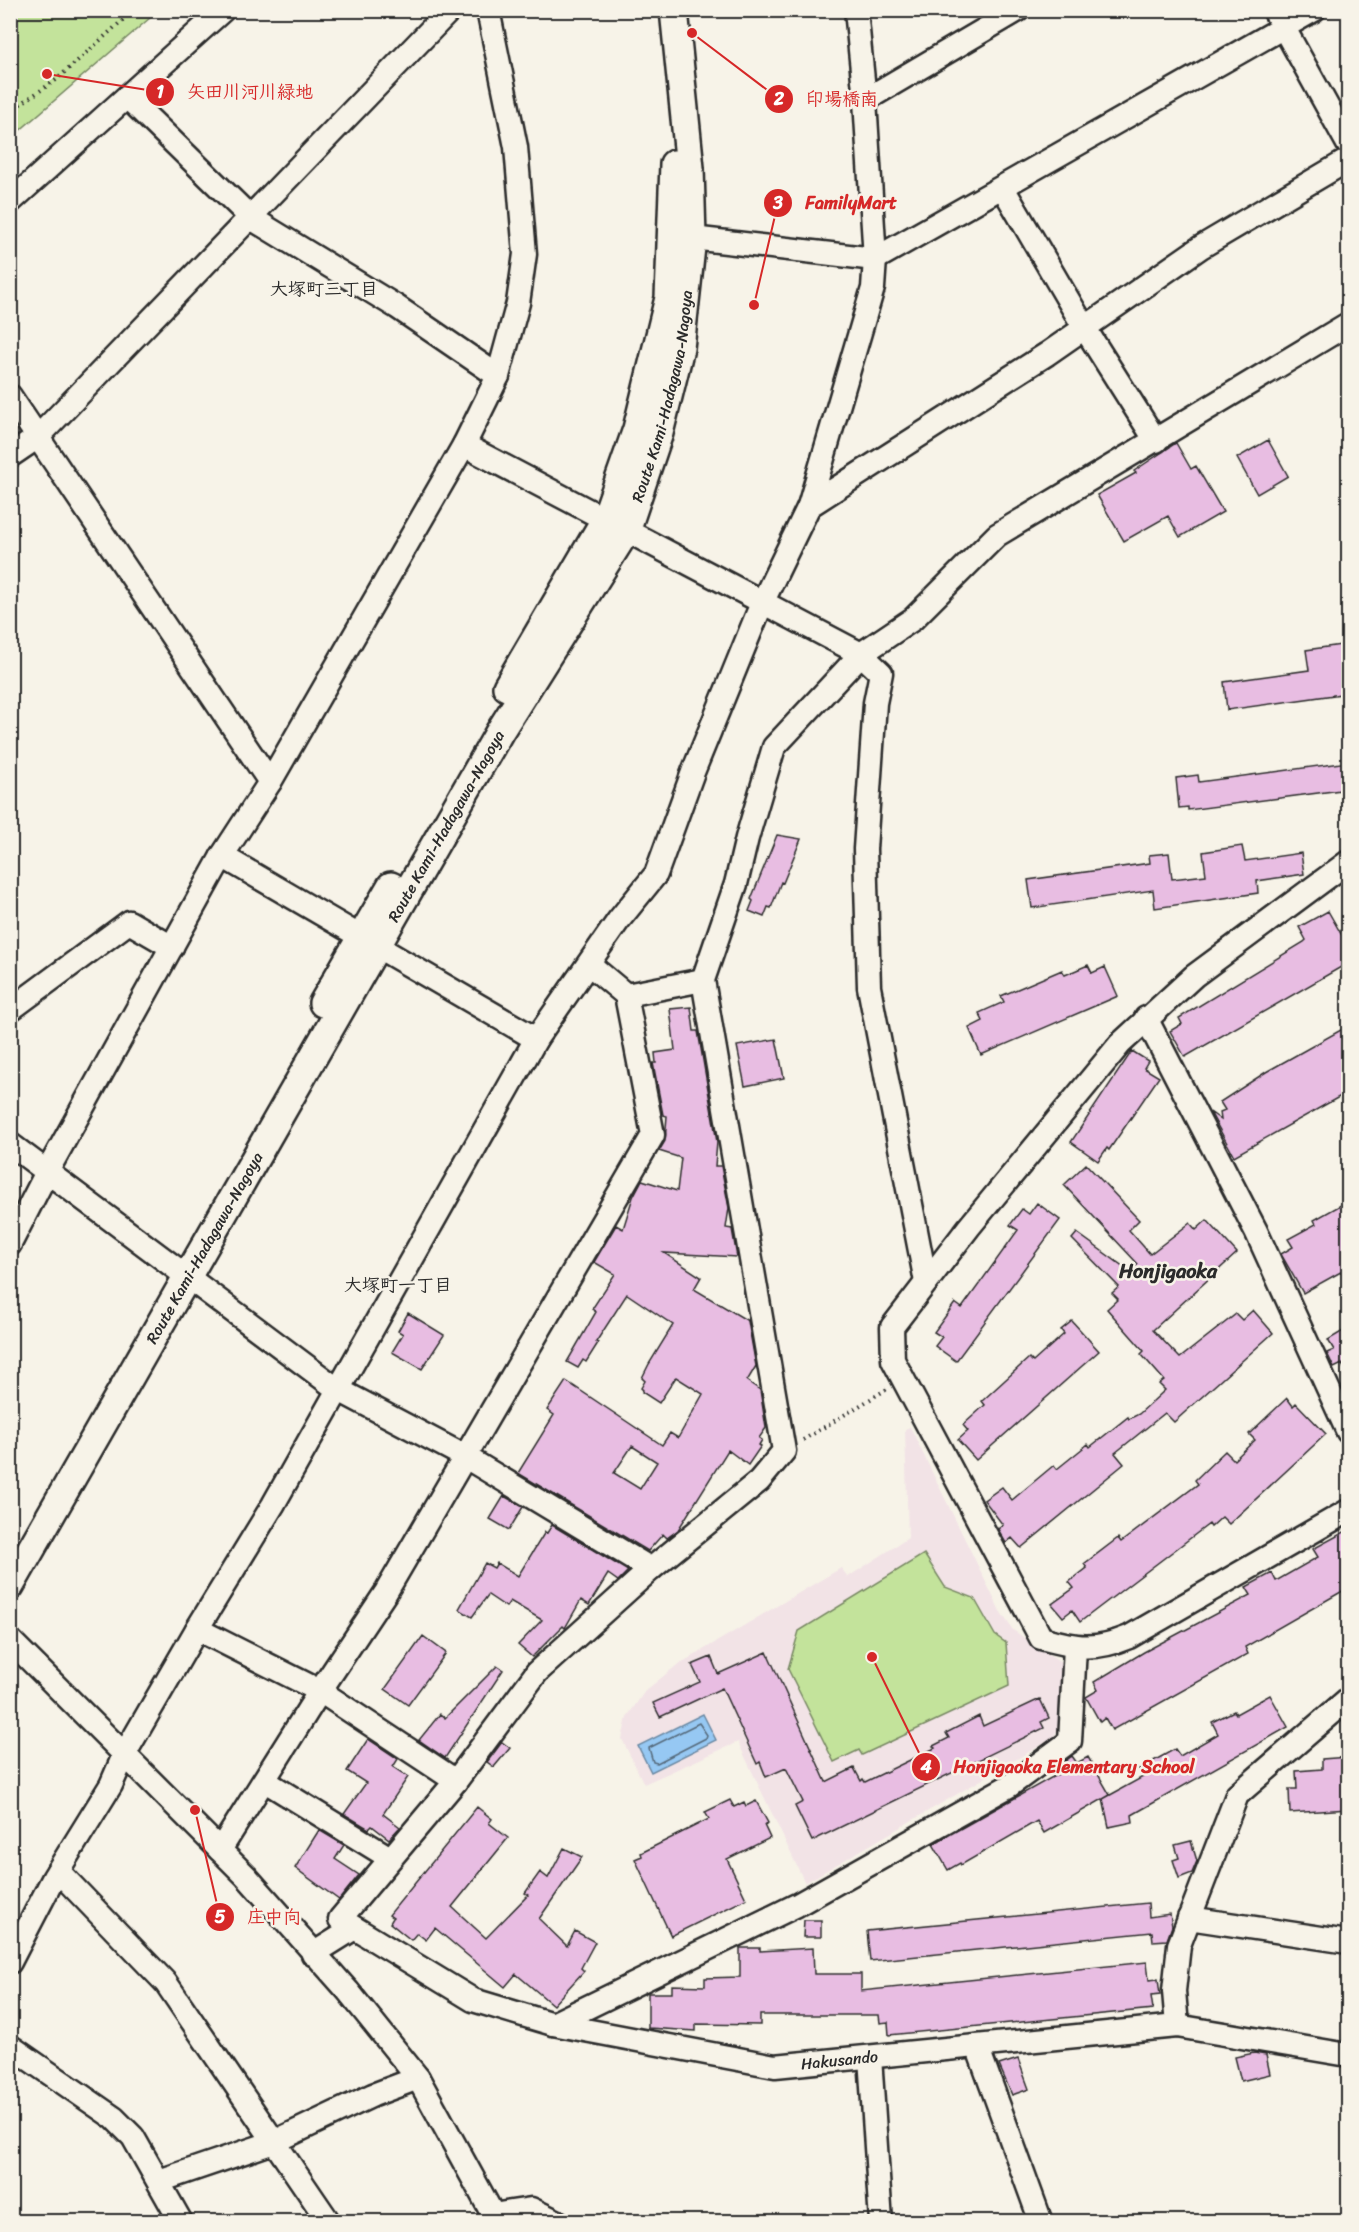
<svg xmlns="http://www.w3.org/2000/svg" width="1359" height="2232" font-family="Sriracha,'Klee One',sans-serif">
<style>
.built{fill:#f2e3e6}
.green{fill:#c3e39b;stroke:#778763;stroke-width:1.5}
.water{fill:#96c8f3;stroke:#6b89a3;stroke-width:1.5}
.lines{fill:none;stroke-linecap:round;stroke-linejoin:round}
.shore{stroke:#566a7b;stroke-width:1.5}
.building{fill:#e8bde2;stroke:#2b2b2b;stroke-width:1.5;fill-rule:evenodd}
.minor-casing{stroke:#2b2b2b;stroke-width:27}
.major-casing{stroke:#2b2b2b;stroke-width:32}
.path{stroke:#2b2b2b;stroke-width:4;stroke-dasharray:1.5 4.5;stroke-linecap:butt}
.minor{stroke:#f7f3e8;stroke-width:22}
.major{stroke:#f7f3e8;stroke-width:27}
.labels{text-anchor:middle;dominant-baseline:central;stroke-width:5;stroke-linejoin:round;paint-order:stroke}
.street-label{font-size:16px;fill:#2b2b2b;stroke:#f7f3e8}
.neighbourhood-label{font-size:18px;font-weight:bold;fill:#2b2b2b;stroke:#f7f3e8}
.quarter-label{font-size:20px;font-weight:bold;fill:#2b2b2b;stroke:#f7f3e8}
.leader{fill:none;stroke:#d62828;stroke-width:2}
.callout-dot{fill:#d62828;stroke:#f7f3e8;stroke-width:2}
.mark-label{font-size:18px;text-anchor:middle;font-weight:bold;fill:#fff}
.callout-label{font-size:18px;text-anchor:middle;font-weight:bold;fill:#d62828;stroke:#f7f3e8;stroke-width:5;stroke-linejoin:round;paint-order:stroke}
</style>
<rect width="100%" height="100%" fill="#f7f3e8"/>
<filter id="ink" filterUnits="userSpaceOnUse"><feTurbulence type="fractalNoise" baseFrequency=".0167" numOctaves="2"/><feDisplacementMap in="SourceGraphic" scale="12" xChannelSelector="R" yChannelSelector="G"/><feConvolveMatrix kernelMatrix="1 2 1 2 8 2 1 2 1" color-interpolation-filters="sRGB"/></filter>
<g filter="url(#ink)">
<path class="built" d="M910 1427 1000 1611 1013 1630 1062 1664 1059 1728 1053 1738 805 1883 738 1742 644 1784 622 1739 627 1717 645 1691 676 1666 841 1568 848 1577 908 1538 905 1429Z"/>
<path class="green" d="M11 10H158V11L11 138Z
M924 1554 945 1587 974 1598 995 1635 1006 1643 1009 1686 862 1755 859 1750 834 1762 788 1669 799 1631Z"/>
<path class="water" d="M703 1714 716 1740 651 1772 638 1746Z"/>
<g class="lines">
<path class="shore" d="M699 1723 707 1735 706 1738 657 1763 653 1762 649 1748Z"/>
</g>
<path class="building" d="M1268 440 1288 476 1257 494 1237 458Z
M1176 443 1191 469 1196 466 1223 512 1180 537 1168 516 1124 541 1097 495 1136 473 1134 471Z
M1348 644V693L1227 710 1224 682 1309 670 1306 650Z
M1348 762V789L1188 810V807L1179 808 1176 778 1198 775 1199 782Z
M777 835 801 839 783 883 781 882 771 908 768 907 764 917 749 911 753 901 751 899Z
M1242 846 1245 861 1301 853 1304 874 1257 881 1258 893 1155 908 1153 890 1032 908 1028 880 1150 863 1149 855 1169 853 1172 879 1206 875 1203 852Z
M1328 911 1348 946V963L1185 1057 1170 1031 1182 1024 1179 1018 1304 942 1306 940 1299 927Z
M1088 965 1092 973 1105 967 1118 996 981 1055 969 1028 983 1021 979 1013 1004 1002 1001 996 1062 970 1065 975Z
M691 1007 694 1031H698L717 1142 715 1166H721L729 1208 726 1228 732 1229 737 1257 664 1253 701 1277 694 1289 748 1321 756 1366 747 1381 760 1390 766 1428 759 1438 762 1440 759 1445 761 1446 748 1465 728 1450 678 1530 667 1538 663 1534 648 1551 518 1473 554 1415 547 1410 566 1381 662 1445 670 1433 678 1438 703 1394 676 1377 659 1403 642 1392 643 1390 641 1388 645 1381 642 1378 649 1364 673 1325 627 1294 596 1342 598 1343 586 1362 583 1360 578 1368 567 1362 596 1312 592 1309 615 1274 594 1262 616 1225 623 1229 633 1197 642 1180 677 1191 681 1158 659 1151 665 1141 667 1116 663 1115 653 1063H656L655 1053 675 1050 670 1009ZM632 1446 657 1462 640 1489 614 1473Z
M1348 1026V1092L1234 1156 1210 1112 1221 1120 1220 1112 1225 1110 1220 1102 1266 1072Z
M776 1039 784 1078 745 1086 737 1046Z
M1132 1051 1148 1061 1144 1068 1159 1077 1109 1150 1107 1148 1098 1161 1071 1142Z
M1086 1164 1139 1220 1129 1230 1150 1254 1190 1223 1196 1230 1207 1220 1237 1253 1153 1330 1180 1358 1236 1314 1242 1320 1253 1310 1273 1333 1174 1422 1165 1413 1115 1453 1124 1464 1021 1548 1012 1538 1006 1543 998 1529 1003 1525 984 1500 1002 1487 1012 1500 1054 1465 1057 1469 1088 1444 1090 1447 1128 1417 1129 1419 1139 1414 1165 1390 1159 1384 1164 1380 1141 1354 1144 1351 1107 1309 1118 1299 1112 1293 1119 1287 1072 1239 1077 1233 1131 1272 1138 1264 1064 1185Z
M1348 1201V1268L1303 1293 1281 1254 1293 1247 1288 1239 1316 1224 1314 1220Z
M1037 1203 1060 1220 956 1361 935 1346 942 1337 934 1332 955 1303 962 1308 1018 1230 1010 1225 1022 1209 1029 1214Z
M408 1313 444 1335 422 1369 392 1352 403 1334 398 1331Z
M1072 1321 1099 1351 976 1460 958 1440 968 1431 963 1425 985 1405 982 1401 1029 1358 1033 1362 1064 1334 1061 1330Z
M1348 1328V1376L1342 1364 1334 1368 1327 1353 1334 1350 1328 1340Z
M1287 1398 1293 1406 1296 1403 1326 1434 1229 1524 1222 1517 1211 1527 1209 1524 1080 1622 1072 1610 1063 1617 1052 1604 1074 1588 1069 1582 1087 1568 1084 1564 1118 1538 1121 1542 1198 1484 1195 1480 1225 1451 1234 1460 1255 1440 1249 1434Z
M504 1496 523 1507 509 1530 490 1519Z
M552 1525 628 1571 618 1581 608 1574 589 1605 581 1600 565 1628 563 1626 532 1657 518 1645 542 1620 510 1601 506 1607 488 1595 472 1617 459 1609 485 1563 494 1568 497 1563 518 1576 545 1532 547 1533Z
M1348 1530V1588L1245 1647 1248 1654 1112 1730 1105 1718 1100 1722 1086 1697 1098 1690 1094 1682 1144 1652 1251 1595 1246 1587 1272 1573 1276 1581 1318 1557 1313 1549Z
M423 1636 446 1653 408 1705 385 1689Z
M767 1652 826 1782 854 1768 861 1781 863 1779 865 1782 935 1748 933 1746 949 1738 946 1733 979 1716 983 1726 1040 1699 1049 1718 1041 1722 1044 1728 812 1841 795 1806 803 1802 786 1768 766 1777 760 1762 757 1764 722 1688 660 1717 653 1703 700 1682 692 1665 711 1657 718 1674Z
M497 1666 503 1670 445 1758 419 1740 440 1714 445 1718Z
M1270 1695 1288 1727 1132 1815 1133 1822 1109 1827 1103 1799 1143 1777 1139 1769 1175 1749 1180 1756 1218 1734 1212 1722 1234 1711 1236 1714Z
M368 1739 398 1759 393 1767 408 1777 383 1814 400 1827 389 1839 372 1826 369 1829 344 1814 366 1783 347 1771Z
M502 1742 510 1748 494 1767 487 1762Z
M1072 1756 1077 1763 1088 1757 1110 1795 1044 1833 1037 1821 961 1865 960 1863 948 1870 933 1844 1058 1774 1055 1769Z
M1348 1757V1809L1290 1813 1289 1789H1297L1296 1771 1322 1769V1759Z
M730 1800 734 1807 744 1802 746 1806 756 1801 768 1823 764 1825 770 1838 727 1859 746 1899 671 1936 635 1859 642 1856 641 1853 709 1819 705 1812Z
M477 1807 492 1819 489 1823 508 1838 452 1907 486 1938 528 1895 525 1893 540 1872 548 1878 564 1848 582 1857 539 1919 567 1946 575 1931 595 1942 581 1968 584 1971 553 2005 516 1974 505 1987 435 1928 426 1940 417 1933 411 1940 390 1923 393 1918 389 1915Z
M319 1830 344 1845 335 1859 359 1875 339 1900 295 1868Z
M1191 1841 1197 1861 1192 1873 1179 1878 1173 1860 1179 1858 1175 1845Z
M1148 1903 1149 1917 1170 1914 1172 1926 1167 1940 1153 1941 1152 1932 870 1961 867 1931Z
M804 1920H821V1937H803Z
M740 1948H760V1951L813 1948 814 1974H861V1991L1147 1962 1149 1980 1158 1979 1160 1995 1151 1996 1153 2009 889 2035 888 2022 880 2023 879 2015H760V2025L696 2024V2031L648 2028V1993H672V1985L705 1986V1978L740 1977Z
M1254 2053 1266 2055 1270 2074 1241 2081 1235 2057Z
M1018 2059 1029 2089 1012 2095 999 2065Z"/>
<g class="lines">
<g class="minor-casing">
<g id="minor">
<path d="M1274 10 1348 144"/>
<path d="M127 97 251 218 397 307 498 376"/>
<path d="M865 100 1018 10"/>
<path d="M1003 188 1084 327 1156 441"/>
<path d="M10 202 223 10"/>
<path d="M692 238 875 259 1314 10"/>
<path id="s1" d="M1348 324 997 535 913 619 861 654 774 747 747 838 736 884 703 980 784 1451 759 1481 651 1569 537 1672 456 1781 340 1919 473 2000 553 2024 775 2066 1177 2026 1348 2055"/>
<path d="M10 396 270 782"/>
<path d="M464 445 861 654 881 673 875 703 865 849 869 987 926 1282"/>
<path d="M10 456 38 437 450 10"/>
<path d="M809 506 1047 354 1201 247 1348 160"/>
<path d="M222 856 536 1039"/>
<path d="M1348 862 1194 976 1120 1044 969 1227 892 1327 893 1360 1041 1638C1077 1648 1095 1651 1129 1637L1348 1511"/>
<path d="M626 995 703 980"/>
<path d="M10 1010 129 922 172 947"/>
<path d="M1146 1018 1256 1231 1348 1432"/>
<path d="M10 1144 337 1389 464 1456 651 1569"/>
<path d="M10 1244 48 1170 222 856 270 782 464 445 498 376 518 303 525 254 516 147 488 10"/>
<path d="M197 1629 320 1691 456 1781"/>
<path d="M10 1640 246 1876 348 1991 418 2078 497 2222"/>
<path d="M265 1781 390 1858"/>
<path d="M220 1850 320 1691 386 1592 653 1135 626 995 589 964"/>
<path d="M58 1871 166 1983 329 2222"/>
<path d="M1189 1918 1348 1942"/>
<path d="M313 1954 353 1929"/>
<path d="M10 1962 54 1877 111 1785 124 1755 197 1629 273 1505 536 1039 618 921 656 874 693 772 762 603 809 506 873 288 875 259 865 100 856 10"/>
<path d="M553 2024 797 1905 1009 1786 1070 1741 1075 1647"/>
<path d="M1177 2026 1174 1991 1179 1945 1237 1795 1348 1699"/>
<path d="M10 2046 114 2118 133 2137 181 2222"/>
<path d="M977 2046 1041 2222"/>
<path d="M870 2057 881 2222"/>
<path d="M159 2181 274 2142 373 2095 418 2078"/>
<path d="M493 2215 531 2209 558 2222"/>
</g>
</g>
<g class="major-casing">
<g id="major">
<path d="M507 687 605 520 637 429 669 298 674 164"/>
<path d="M323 1003 391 886"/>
<path id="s2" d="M10 1586 500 731 626 531 659 433 680 348 692 238 690 168 674 10"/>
</g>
</g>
<path class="path" d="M10 111 56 80 134 10
M803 1440 887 1389"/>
<use href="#minor" class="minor"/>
<use href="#major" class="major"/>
</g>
</g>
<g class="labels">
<g class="street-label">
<text stroke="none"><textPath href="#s2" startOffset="1362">Route Kami-Hadagawa-Nagoya</textPath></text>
<text stroke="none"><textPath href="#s2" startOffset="876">Route Kami-Hadagawa-Nagoya</textPath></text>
<text stroke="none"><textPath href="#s2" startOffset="390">Route Kami-Hadagawa-Nagoya</textPath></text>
<text stroke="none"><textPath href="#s1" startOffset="2618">Hakusando</textPath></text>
</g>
<g class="neighbourhood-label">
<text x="324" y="289">大塚町三丁目</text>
<text x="398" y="1285">大塚町一丁目</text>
</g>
<g class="quarter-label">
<text x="1168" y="1271">Honjigaoka</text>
</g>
</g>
<path class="leader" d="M47 74L160 92M692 33L779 99M754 305L778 203M872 1657L926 1767M195 1810L220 1917"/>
<g class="callout-dot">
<circle cx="47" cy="74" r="6"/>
<circle cx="692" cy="33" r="6"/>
<circle cx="754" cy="305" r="6"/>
<circle cx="872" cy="1657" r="6"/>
<circle cx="195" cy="1810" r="6"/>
<circle cx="160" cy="92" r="15"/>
<circle cx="779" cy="99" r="15"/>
<circle cx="778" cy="203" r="15"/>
<circle cx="926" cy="1767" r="15"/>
<circle cx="220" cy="1917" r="15"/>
</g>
<g class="mark-label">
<text x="160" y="98">1</text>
<text x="779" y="105">2</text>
<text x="778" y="209">3</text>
<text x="926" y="1773">4</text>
<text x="220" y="1923">5</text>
</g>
<g class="callout-label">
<text x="250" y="98">矢田川河川緑地</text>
<text x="842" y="105">印場橋南</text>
<text x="851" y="209">FamilyMart</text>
<text x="1074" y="1773">Honjigaoka Elementary School</text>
<text x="274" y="1923">庄中向</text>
</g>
<rect width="1359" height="2232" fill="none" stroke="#f7f3e8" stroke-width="36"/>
<rect x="18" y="18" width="1323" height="2196" fill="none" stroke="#2b2b2b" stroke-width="2" filter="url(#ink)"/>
</svg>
